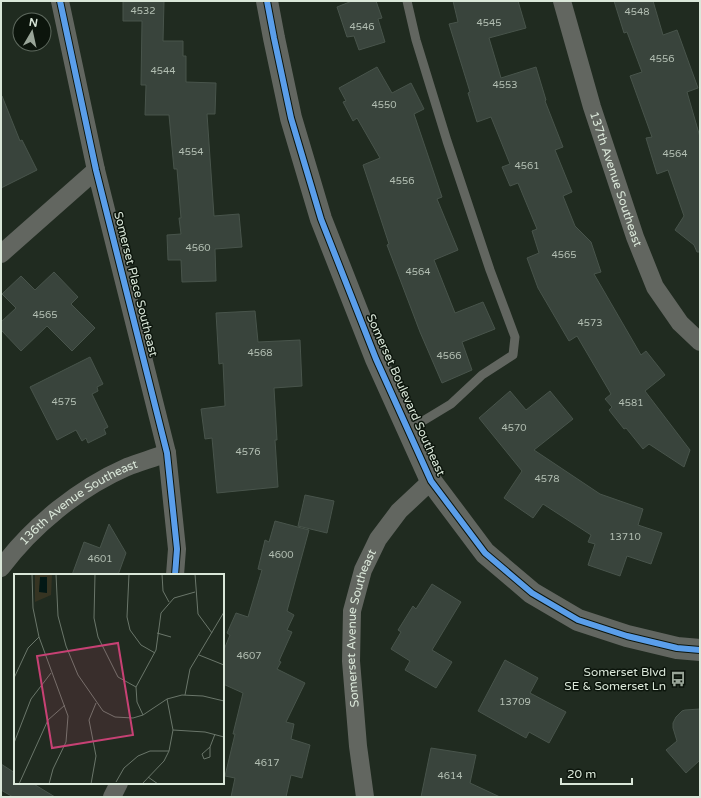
<svg xmlns="http://www.w3.org/2000/svg" width="701" height="798" font-family="'Varela Round',sans-serif">
<style>
.building{fill:#39443c;stroke:#48544b}
.lines{fill:none;stroke-linecap:round;stroke-linejoin:round}
.service{stroke:#626660;stroke-width:9}
.minor{stroke:#626660;stroke-width:18}
.tertiary{stroke:#626660;stroke-width:22}
.cycleway-casing{stroke:#0c150c;stroke-width:8}
.cycleway{stroke:#5a9eea;stroke-width:6}
.labels{text-anchor:middle;dominant-baseline:central;stroke-width:3;stroke-linejoin:round;paint-order:stroke}
.number-label{font-size:10px;fill:#b2beb2}
.street-label{font-size:12px;fill:#dae7d9;stroke:#0c150c}
.poi-label{font-size:12px;fill:#dae7d9;stroke:#0c150c;text-anchor:end}
.inset-road{fill:none;stroke:#6a766a;stroke-width:1}
.view{fill:#c74174;fill-opacity:0.15;stroke:#c74174;stroke-width:2}
.inset-edge{fill:none;stroke:#dae7d9;stroke-width:2}
</style>
<rect width="100%" height="100%" fill="#202b20"/>
<path class="building" d="M123 1H164L163 41H183V56H186V82L216 83 215 114H207L214 216 239 214 242 247 215 249 216 281 182 282 181 260H168L167 235 181 234 179 218H181L177 169H174L169 115H145L146 85H141L142 21H123Z
M352 1H376L382 18 378 19 385 42 359 50 354 36 347 37 337 7Z
M453 1H518L526 28 489 38 501 78 536 67 546 100 545 101 563 147 555 150 572 192 563 196 575 226 591 242 601 272 594 274 641 355 646 351 665 375 645 391 690 450 684 467 649 444 643 449 626 428 624 429 609 410 612 407 605 399 611 394 577 336 569 341 538 288 527 258 539 253 532 231 537 229 518 183 510 186 502 167 510 164 491 117 477 122 468 93 470 92 449 24 458 22Z
M614 1H653L663 35 677 30 698 88 687 92 700 137V252H697L694 245 675 230 684 216 668 170 657 174 646 138 652 137 630 76 642 72 627 32 624 33Z
M377 67 392 93 411 83 424 109 414 114 442 197 437 199 458 250 434 260 455 313 483 302 495 329 462 342 472 370 442 383 420 332 387 245 389 244 363 165 380 158 357 118 353 121 343 102 346 101 339 88Z
M2 96 20 141 22 140 37 170 1 188V97Z
M54 272 78 297 71 304 95 328 72 351 47 326 21 351 1 330V322L16 308 2 294 21 276 35 290Z
M255 311 258 342 300 340 302 386 274 388 277 440H275L278 487 217 493 212 438 205 439 201 409 225 406 223 363 219 364 216 313Z
M90 357 103 384 97 387 98 391 92 394 108 427 104 429 106 434 88 443 86 438 82 441 76 430 57 440 30 387Z
M510 391 526 410 550 391 573 419 534 450 600 494 643 509 638 525 662 533 651 564 627 556 620 576 588 565 595 544 588 542 591 535 543 504 533 518 504 498 522 471 479 418Z
M305 495 334 501 327 533 298 526Z
M275 521 309 530 287 611 294 615 287 630 292 632 279 661 281 662 277 669 305 683 286 722 294 724 291 739 310 745 302 778 291 775 286 797H231L235 778 225 776 235 734H233L243 693 223 684V652L230 635 227 633 236 613 248 617 262 570 258 569 265 540 269 542Z
M109 524 126 553 118 575H72L84 542 100 548Z
M432 584 461 602 432 650 452 662 436 688 405 670 410 661 391 649 401 632 398 630 413 606 416 609Z
M505 660 538 678 530 693 566 712 549 743 529 732 526 738 478 711Z
M700 709V760L686 773 666 750 677 741 673 728V723L676 717 682 711 685 710Z
M431 748 476 755 470 783 500 797H421Z
M1 764 15 773V783H32L55 797H13L1 790Z"/>
<g class="lines">
<path class="service" d="M407 1 416 40 447 141 490 270 515 337 513 355 482 375 451 404 408 430"/>
<g class="minor">
<path d="M60 1 96 170 167 453 177 549 175 575"/>
<path id="s1" d="M562 1 592 107 635 237 655 287 680 323 700 342"/>
<path d="M1 254 96 170"/>
<path id="s2" d="M1 568C32 526 79 488 127 467 140 462 154 458 167 453"/>
<path d="M112 797 119 783"/>
<path id="s3" d="M365 797 358 746 351 661 352 611 363 570 378 539 399 511 431 481"/>
</g>
<path class="tertiary" d="M267 1 274 38 291 118 321 219 376 359 431 481 485 553 532 593 578 620 627 636 677 648 700 650"/>
<g class="cycleway-casing">
<path id="cycleway" d="M60 1 96 170 167 453 177 549 175 575
M267 1 274 38 291 118 321 219 376 359 431 481 485 553 532 593 578 620 627 636 677 648 700 650"/>
</g>
<use href="#cycleway" class="cycleway"/>
</g>
<defs>
<g id="bus-bare" transform="scale(1.2)"><path d="M-5-6H5V4H4V6H2V4H-2V6H-4V4H-5ZM-3.5-4V0h7V-4ZM-3.5 1.2v1.5H-2V1.2ZM2 1.2v1.5H3.5V1.2Z" fill="#99a598" stroke="#0c150c" stroke-width="2.5" paint-order="stroke"/></g>
</defs>
<g fill-rule="evenodd">
<use href="#bus-bare" x="678" y="679"/>
</g>
<g class="labels">
<g class="number-label">
<text x="143" y="11">4532</text>
<text x="637" y="12">4548</text>
<text x="489" y="23">4545</text>
<text x="362" y="27">4546</text>
<text x="662" y="59">4556</text>
<text x="163" y="71">4544</text>
<text x="505" y="85">4553</text>
<text x="384" y="105">4550</text>
<text x="191" y="152">4554</text>
<text x="675" y="154">4564</text>
<text x="527" y="166">4561</text>
<text x="402" y="181">4556</text>
<text x="198" y="248">4560</text>
<text x="564" y="255">4565</text>
<text x="418" y="272">4564</text>
<text x="45" y="315">4565</text>
<text x="590" y="323">4573</text>
<text x="260" y="353">4568</text>
<text x="449" y="356">4566</text>
<text x="64" y="402">4575</text>
<text x="631" y="403">4581</text>
<text x="514" y="428">4570</text>
<text x="248" y="452">4576</text>
<text x="547" y="479">4578</text>
<text x="625" y="537">13710</text>
<text x="281" y="555">4600</text>
<text x="100" y="559">4601</text>
<text x="249" y="656">4607</text>
<text x="515" y="702">13709</text>
<text x="267" y="763">4617</text>
<text x="450" y="776">4614</text>
</g>
<g class="street-label">
<text stroke="none"><textPath href="#s1" startOffset="186">137th Avenue Southeast</textPath></text>
<text transform="translate(136 284) rotate(76)">Somerset Place Southeast</text>
<text transform="translate(406 395) rotate(66)">Somerset Boulevard Southeast</text>
<text stroke="none"><textPath href="#s2" startOffset="103">136th Avenue Southeast</textPath></text>
<text stroke="none"><textPath href="#s3" startOffset="171">Somerset Avenue Southeast</textPath></text>
</g>
<g class="poi-label">
<text x="666" y="672">Somerset Blvd<tspan x="666" dy="14">SE &amp; Somerset Ln</tspan></text>
</g>
</g>
<g transform="translate(14 574)">
<rect width="210" height="210" fill="#202b20"/>
<path d="M21 0H38L37 21 21 28Z" fill="#363422"/>
<path d="M26 3H33V19L25 18Z" fill="#031815"/>
<path class="inset-road" d="M18 0 19 34 25 63 54 142 52 168 39 195 35 210M42 0 44 42 52 72 64 101 89 137 101 143 119 144 129 141 153 125 168 121 189 122 210 127M81 0 80 44 84 63 104 103 122 113M115 0 113 43 116 56 127 71 141 79M148 0 149 17 155 28M181 0 184 40 198 59M143 59 157 63M185 81 210 91M0 104 14 74 25 63M171 121 176 95 210 38M129 141 123 128 122 113 142 76 147 39 160 24 181 18M159 156 191 158 210 163M0 169 17 125 37 99M196 173V183L190 185 188 180 196 173 201 160M134 203 144 210M102 208 110 194 124 182 136 177H155M5 210 34 146 51 131M77 210 82 182 75 146 82 129M128 210 150 187 155 177 159 156 153 125"/>
<path class="view" d="M104 69 119 161 38 174 23 82Z"/>
<rect width="210" height="210" class="inset-edge"/>
</g>
<rect width="701" height="798" fill="none" stroke="#dae7d9" stroke-width="4"/>
<g transform="translate(32 32) rotate(9)"><circle r="19" fill="#0c150c" stroke="#5e695e"/>
<path d="M0-3L7 15L0 10L-7 15Z" fill="#99a598"/>
<text y="-6" font-size="11" font-weight="bold" text-anchor="middle" fill="#dae7d9">N</text>
</g>
<path d="M561 778v6h71v-6" fill="none" stroke="#dae7d9" stroke-width="2"/>
<text x="567" y="778" font-size="12" fill="#dae7d9" stroke="#0c150c" stroke-width="3" paint-order="stroke">20 m</text>
</svg>
